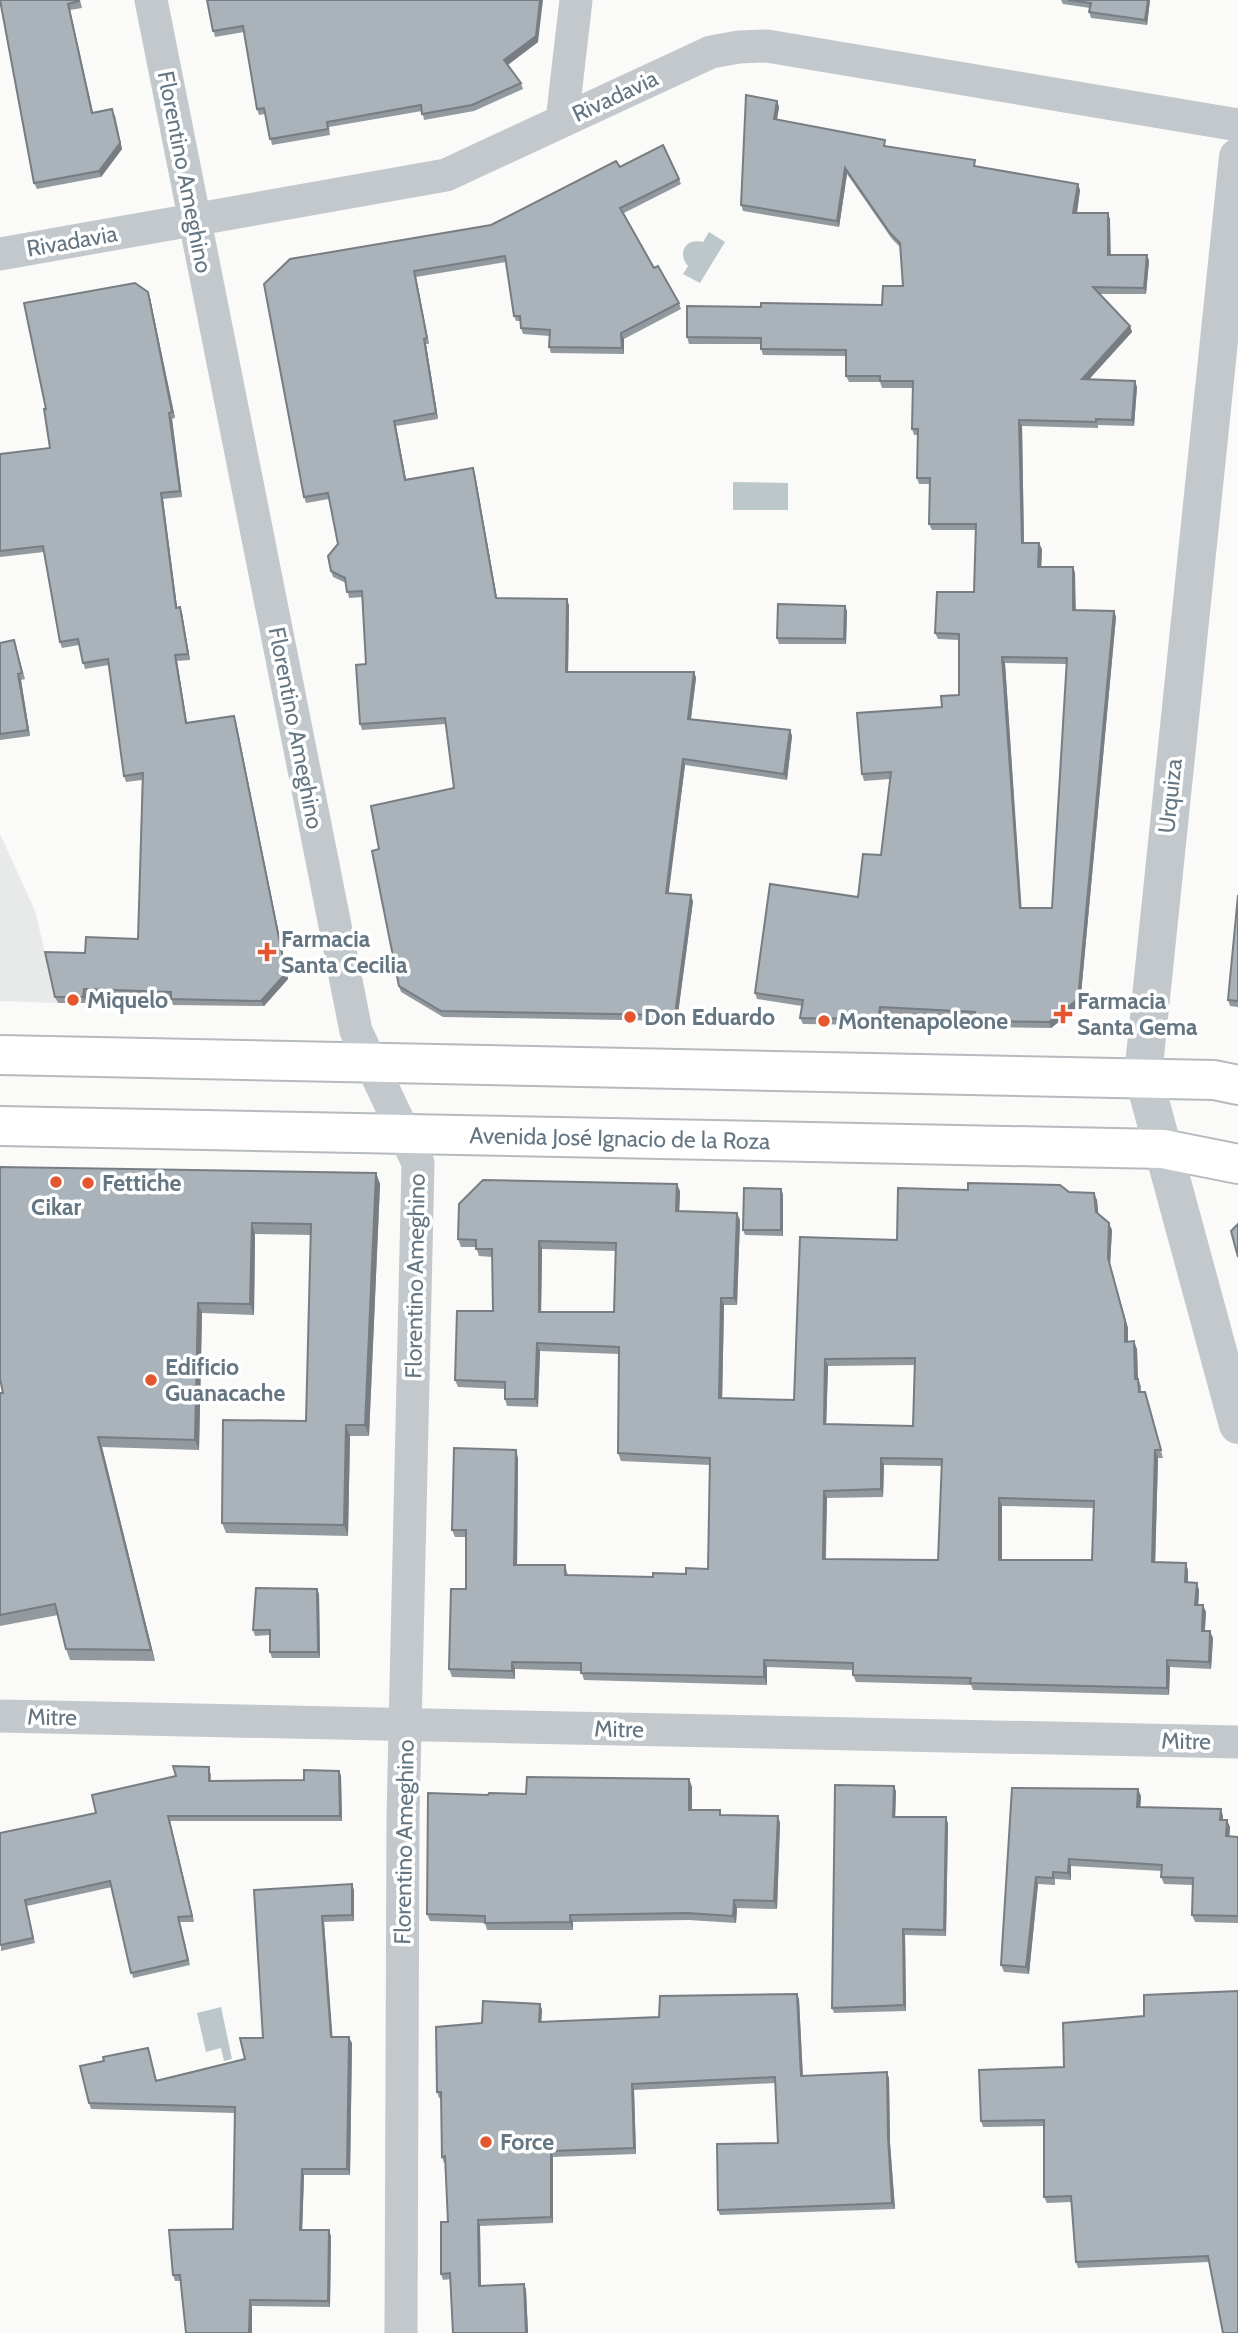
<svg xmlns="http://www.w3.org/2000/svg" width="1238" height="2333" font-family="Cabin,sans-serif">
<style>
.built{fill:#e8e9e9}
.water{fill:#bbc7cb}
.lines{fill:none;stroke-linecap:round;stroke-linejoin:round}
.primary-casing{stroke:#b5babe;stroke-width:42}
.minor{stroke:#c3c8cc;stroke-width:33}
.tertiary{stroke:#c3c8cc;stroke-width:38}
.primary{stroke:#fff;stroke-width:38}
.wall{fill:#929a9f;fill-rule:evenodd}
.shaded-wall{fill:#777d82}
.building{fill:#aab3b9;stroke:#777d82;stroke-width:2;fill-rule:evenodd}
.poi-dot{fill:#e4572e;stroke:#fff;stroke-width:2.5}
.labels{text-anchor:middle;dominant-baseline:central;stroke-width:7;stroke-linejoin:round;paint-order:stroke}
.street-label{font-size:23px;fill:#657683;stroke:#fff}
.poi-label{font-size:23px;font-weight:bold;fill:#657683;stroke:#fff;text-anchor:start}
</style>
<rect width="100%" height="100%" fill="#fafaf8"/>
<path class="built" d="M0 834 35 911 57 1003 0 1001Z"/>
<path class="water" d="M709 232 725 242 700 283 683 274 688 266C677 253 685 238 703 242Z
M733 482 788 483V510H733Z
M221 2007 232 2059 224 2061 221 2048 206 2052 197 2013Z"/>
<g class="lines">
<g class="primary-casing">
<g id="primary">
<path d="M0 1055 1214 1080 1238 1085"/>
<path id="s1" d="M0 1126 1163 1149 1238 1164"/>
</g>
</g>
<path class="minor" d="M151 0 356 1031 418 1163 403 1817 401 2333
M562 121 576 0
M0 254 446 175 711 52 739 47 767 46 1238 125
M0 1716 1238 1742"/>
<path class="tertiary" d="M1238 157 1143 1075 1238 1425"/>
<use href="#primary" class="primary"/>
</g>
<path class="wall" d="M0 0H80L82 8 70 10 93 112 115 115 122 149 101 177 37 189 34 183Z
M207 0 538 42 508 65 521 83 523 89 474 111 424 120 422 111 329 127 330 135 272 145 265 114 259 115 257 109 244 32 215 37Z
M1061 0H1150L1147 25 1091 18 1089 12 1090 8 1063 4Z
M777 101 779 107 777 120 887 146 1080 190 1077 213 1110 219V255H1147L1149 261 1146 294H1099L1130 326 1132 332 1089 379 1137 387 1134 426 1098 425V428L1022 426 1024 543 1042 549 1041 567H1073L1075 573V610L1114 611 1116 617 1080 1005 1051 1028 976 1027 974 1021V1018L882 1013 880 1025 803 1024 800 1018 802 1006 757 999 755 993 858 897 881 855 890 779 864 781 862 774 942 707 959 695V640L938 639 935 633 974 592 976 530H932L929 524 930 484H919L917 478 918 435H914L912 429 913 388H882L880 382H849L846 376V356L763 355 761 349V344H689L687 337 761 307 882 305 903 286 900 247 892 239 847 174 839 227 743 211 741 205ZM1005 663 1067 664 1052 908H1021Z
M620 167 679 179 681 184 624 213 654 268 679 303 681 309 624 339V354L551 353 549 347 550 336 523 334 521 328 520 321H516L514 316 506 262 416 277 429 344H426L438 419 396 426 406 479 473 468 475 474 497 598 569 605 568 672H694L696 678 691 719 790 730 792 736 787 780 685 765 668 893 693 901 677 1021 443 1017 401 992 399 986 379 849 454 788 446 724 362 730 360 724 366 664 363 597 349 598 346 583 333 577 331 571 338 544 329 499 306 503 304 497 264 284 491 225Z
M148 292 150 298 175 418 172 419 182 497 163 499 177 607 182 613 190 660 177 661 187 723 236 722 288 979 264 1006 173 1005 171 998 86 995V1003H58L55 997 85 953 138 939 142 780 126 782 124 776 109 665 85 669 79 645 62 648 60 642 44 552 0 557V454L50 448 46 409Z
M845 606 847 611 846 644H779L777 638Z
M0 643 16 646 25 679 21 680 30 736 0 740Z
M1238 895V1007L1230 1006 1228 1000Z
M0 1167 376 1173 380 1184 369 1436H350L348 1536 226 1533 222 1523 306 1421 311 1235 255 1234 254 1315 202 1313 199 1450 102 1447 155 1661 70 1660 66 1649 58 1615 0 1626V1393H3Z
M680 1191 679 1211 740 1220 737 1305H724L722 1399 794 1400 897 1240 1069 1192 1097 1200 1098 1214 1112 1230 1110 1265 1128 1328V1342L1137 1349 1138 1379 1141 1386V1392L1147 1399 1163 1458H1158L1155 1562 1186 1563 1188 1571V1583L1199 1590 1198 1605 1206 1612 1205 1631 1213 1638 1211 1669 1170 1667 1169 1695 973 1690 971 1685 856 1682 853 1675V1670L767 1667V1685L584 1680 581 1671 515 1669V1679L452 1677 449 1669 466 1589V1537H455L452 1530 518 1458 517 1565H565L568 1575 653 1577 686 1574 708 1569 710 1465 621 1461 618 1453 619 1354 540 1351 538 1407 507 1406 505 1399V1389L458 1387 455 1380 493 1311 492 1257 479 1256 476 1247H461L458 1239ZM542 1249 615 1251 614 1312H541ZM915 1365 913 1426 826 1424 828 1366ZM884 1465 942 1466 938 1560 826 1559 827 1498 883 1497ZM1002 1506 1094 1508 1092 1560H1002Z
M783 1194V1236L745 1235 743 1230Z
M319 1594 320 1658H272L270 1652V1635L255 1636 253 1630Z
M339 1771 341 1776 342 1821H170L194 1922H180L190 1965 133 1978 112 1887 27 1906 35 1943 1 1951 0 1833 96 1813 211 1773V1781L304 1780Z
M689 1779 692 1787V1810L722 1815 778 1816 780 1823 777 1909 737 1908 736 1923 689 1920 573 1922V1930H487L485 1923 430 1921 427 1914 488 1795 526 1794Z
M1012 1788 1141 1796 1140 1807 1223 1816V1820L1230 1827 1229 1836 1238 1837V1923L1195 1922 1192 1915 1193 1885 1164 1884 1161 1877 1162 1871 1071 1866V1880L1055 1879V1885L1038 1884 1029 1974 1004 1972 1001 1965Z
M896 1791 895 1817 948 1823 946 1936 905 1935 906 2011 834 2013 832 2008Z
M254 1890H354V1921L324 1922 332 2037 352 2043 350 2175H304L302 2230 331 2236 330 2307 252 2306V2333H186L180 2281H175L173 2275 233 2229 235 2113 91 2109 89 2103 104 2061 150 2054 156 2080 245 2059 263 2038Z
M799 1999 803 2076 889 2078 890 2143 895 2209 720 2215 718 2210 778 2143 775 2083 634 2090 636 2154 553 2157V2223L480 2226 481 2286 524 2284 526 2290 528 2333 451 2279 443 2280 441 2274 448 2222 446 2163H444L442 2157 441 2098H439L437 2092 482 2023 540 2004 542 2010 541 2022 659 2017Z
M1144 2016 1209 2262 1078 2268 1076 2262 1071 2202 1047 2203 1044 2197V2126L983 2127 981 2121Z"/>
<path class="shaded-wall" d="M540 0H543L538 42 506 66 504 60Z
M1148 0H1150L1147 25 1145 20Z
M68 4 70 10 94 119 92 113Z
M777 101 779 107 776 125 774 119Z
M112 109 122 149 101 177 99 171Z
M845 168 847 174 839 227 837 221Z
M1078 184 1080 190 1076 219 1073 213Z
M1108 213 1110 219 1111 261 1108 255Z
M1147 255 1149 261 1146 294 1144 288Z
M414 271 416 277 429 344 427 338Z
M148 292 150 298 175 418 172 412Z
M1130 326 1132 332 1084 385 1082 379Z
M621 333 624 339V354L622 348Z
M424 339 426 344 438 419 436 413Z
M1135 381 1137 387 1134 426 1132 420Z
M169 413 172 419 182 497 180 491Z
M1019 420 1022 426 1024 549 1022 543Z
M394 421 396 426 407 485 405 480Z
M473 468 475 474 498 604 496 598Z
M161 493 163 499 178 614 176 608Z
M1039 543 1042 549 1041 573 1038 567Z
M1073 567 1075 573 1076 616 1073 610Z
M567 599 569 605 568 678 566 672Z
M845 606 847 611 846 644 844 639Z
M180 607 182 613 190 660 188 654Z
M1114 611 1116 617 1080 1005 1051 1028 1049 1022Z
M175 655 177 661 188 729 186 723Z
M1002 657 1005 663 1022 914 1020 908Z
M694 672 696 678 690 725 688 719Z
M18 674 21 680 30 736 28 730Z
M234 716 236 722 288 979 264 1006 261 1001Z
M790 730 792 736 787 780 784 774Z
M683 759 685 765 668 899 666 893Z
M691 895 693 901 677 1021 675 1015Z
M84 989 86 995V1003L83 997Z
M880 1007 882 1013 880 1025 878 1019Z
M376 1173 380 1184 369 1436 365 1425Z
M677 1184 680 1191 679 1218 676 1211Z
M781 1189 783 1194V1236L781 1230Z
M1094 1193 1097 1200 1099 1220 1096 1212Z
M737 1213 740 1220 737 1305 734 1298Z
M252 1223 255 1234 254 1315 250 1304Z
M1109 1223 1112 1230 1110 1265 1128 1328V1349L1125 1342 1108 1258Z
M539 1241 542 1249 541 1319 539 1312Z
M721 1298 724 1305 722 1406 719 1398Z
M198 1303 202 1313 199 1450 195 1440Z
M1134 1341 1137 1349 1138 1387 1135 1379Z
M537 1343 540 1351 538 1407 535 1399Z
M825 1359 828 1366 826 1432 824 1424Z
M346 1425 350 1436 348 1536 344 1525Z
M98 1437 102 1447 155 1661 151 1650Z
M516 1450 518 1458 517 1572 514 1565Z
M1155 1450 1158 1458 1155 1570 1152 1562Z
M881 1458 884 1465 883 1497 881 1489Z
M824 1491 827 1498 825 1567 823 1559Z
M999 1498 1002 1506V1567L999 1560Z
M1186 1563 1188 1571V1590L1185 1582Z
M1197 1583 1199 1590 1198 1612 1195 1605Z
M317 1589 319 1594 320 1658 318 1652Z
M1203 1605 1206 1612 1204 1638 1202 1631Z
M1210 1631 1213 1638 1211 1669 1209 1662Z
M764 1660 767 1667V1685L764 1677Z
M1167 1660 1170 1667 1169 1695 1167 1688Z
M512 1662 515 1669V1679L512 1671Z
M339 1771 341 1776 342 1821 340 1816Z
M689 1779 692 1787V1817L689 1810Z
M894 1786 896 1791 895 1823 893 1817Z
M1138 1789 1141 1796 1140 1814 1137 1807Z
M1221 1809 1223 1816V1827L1220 1820Z
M168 1816 170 1821 194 1922 192 1916Z
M778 1816 780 1823 777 1909 774 1901Z
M946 1817 948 1823 946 1936 944 1930Z
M1227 1820 1230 1827 1229 1843 1226 1836Z
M1069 1859 1071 1866V1880L1068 1873Z
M1036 1877 1038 1884 1029 1974 1026 1967Z
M352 1884 354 1890V1921L352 1915Z
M734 1900 737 1908 736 1923 733 1916Z
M570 1915 573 1922V1930L570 1922Z
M322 1916 324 1922 333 2043 331 2037Z
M903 1929 905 1935 906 2011 904 2005Z
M797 1994 799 1999 803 2082 801 2076Z
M540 2004 542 2010 541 2028 539 2022Z
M349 2037 352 2043 350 2175 347 2169Z
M887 2072 889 2078 890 2143 895 2209 892 2203 888 2137Z
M632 2084 634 2090 636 2154 634 2148Z
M551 2151 553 2157V2223L551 2217Z
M302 2169 304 2175 302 2236 300 2230Z
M478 2220 480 2226 481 2292 479 2286Z
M329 2230 331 2236 330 2307 328 2301Z
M524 2284 526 2290 528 2333H526Z
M250 2300 252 2306V2333H249Z"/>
<path class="building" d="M0 0H79V1L68 4 92 113 112 109 120 143 99 171 34 183Z
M207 0H540L536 36 504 60 521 83 472 105 422 114 421 105 327 122 328 129 270 139 264 108 257 109 243 26 213 31Z
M1068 0H1148L1145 20 1089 12 1091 3Z
M746 95 777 101 774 119 885 140 884 146 975 160 974 166 1078 184 1073 213H1108V255H1147L1144 288 1093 287 1130 326 1082 379 1135 381 1132 420 1096 419V422L1019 420 1022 543H1039L1038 567H1073V610L1114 611 1078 999 1049 1022 974 1021 975 1012 880 1007 878 1019 800 1018 803 1000 755 993 770 884 858 897 863 854 881 855 891 772 862 774 857 713 942 707 941 696 959 695V634L935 633 937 592H974L976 524H929L930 478H917L918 429H912L913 381H880V376H846V350L761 349V338L687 337V306L761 307V303L882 305 883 286H903L900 243 890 233 845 168 837 221 741 205ZM1002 657 1067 658 1052 908H1020Z
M663 145 679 179 620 208 654 268 658 266 679 303 621 333 622 348 549 347 550 330 521 328 520 316H514L505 256 414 271 427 338 424 339 436 413 394 421 405 480 473 468 496 598 567 599 566 672H694L688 719 790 730 784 774 683 759 666 893 691 895 675 1015 441 1011 399 986 372 851 379 849 371 806 454 788 445 718 360 724 356 665 366 664 362 591 347 592 345 578 331 571 328 556 338 544 328 493 304 497 264 284 290 259 491 225 616 161 620 167Z
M135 283 148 292 172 412 169 413 180 491 161 493 176 608 180 607 188 654 175 655 186 723 234 716 286 973 261 1001 171 999V992L84 989 83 997H55L45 952 85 953 86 937 138 939 143 773 124 776 108 659 83 663 78 639 60 642 43 546 0 551V454L50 448 44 409H46L24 303Z
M778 604 845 606 844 639 777 638Z
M14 640 22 673 18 674 28 730 0 734V643Z
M1238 895V1001L1228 1000Z
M0 1167 376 1173 365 1425H346L344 1525 222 1523 223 1420 306 1421 311 1224 252 1223 250 1304 198 1303 195 1440 98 1437 151 1650 66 1649 55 1604 0 1615V1393H3L0 1379Z
M483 1180 677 1184 676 1211 737 1213 734 1298H721L719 1398 794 1400 800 1237 897 1240 898 1188 968 1190V1183L1060 1185 1069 1192 1094 1193 1096 1212 1109 1223 1108 1258 1125 1321V1342L1134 1341 1135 1379H1138L1139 1392H1145L1161 1450H1155L1152 1562 1186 1563 1185 1582 1197 1583 1195 1605H1203L1202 1631H1210L1209 1662 1167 1660V1688L970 1683 971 1678 853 1675V1663L764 1660V1677L581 1673V1663L512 1662V1671L449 1669 451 1589H466V1530H452L454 1448 516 1450 514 1565H565V1575L653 1577V1573L686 1574V1568L708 1569 710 1458 618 1453 619 1347 537 1343 535 1399H505V1382L455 1380 457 1311H493L492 1249H476V1240L458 1239 459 1204ZM539 1241 616 1243 614 1312H539ZM915 1358 913 1426 824 1424 825 1359ZM881 1458 942 1459 938 1560 823 1559 824 1491 881 1489ZM999 1498 1094 1501 1092 1560H999Z
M744 1188 781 1189V1230H743Z
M1238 1224V1257L1231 1231Z
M256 1588 317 1589 318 1652H270V1630H253Z
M173 1766 209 1767V1781L304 1780V1770L339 1771 340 1816H168L192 1916 178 1917 188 1960 131 1973 110 1881 25 1900 33 1938 0 1945V1833L96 1813 92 1795 176 1776Z
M527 1777 689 1779V1810H720V1815L778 1816 774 1901 734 1900 733 1916 687 1913 570 1915V1922L485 1923V1916L427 1914 428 1793 488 1795 489 1793 526 1794Z
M835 1785 894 1786 893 1817H946L944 1930 903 1929 904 2005 832 2008Z
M1012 1788 1138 1789 1137 1807 1221 1809 1220 1820H1227L1226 1836 1238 1837V1916L1192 1915 1193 1878 1161 1877 1162 1865 1069 1859 1068 1873 1053 1872V1878L1036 1877 1026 1967 1001 1965Z
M352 1884V1915L322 1916 331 2037H349L347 2169H302L300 2230H329L328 2301 250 2300 249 2333H186L180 2275H173L169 2230 233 2229 235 2107 89 2103 80 2066 104 2061 103 2057 148 2048 156 2081 245 2059 240 2038H263L254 1890Z
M1238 1991V2333H1223L1208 2256 1076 2262 1071 2196 1044 2197V2120L981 2121 979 2070 1064 2067 1063 2023 1144 2016V1995Z
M797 1994 801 2076 887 2072 888 2137 892 2203 718 2210 717 2144 778 2143 775 2077 632 2084 634 2148 551 2151V2217L478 2220 479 2286 524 2284 526 2333H453L450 2273 441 2274V2222H448L445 2156 442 2157 441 2092H437L436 2027 482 2023 483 2001 540 2004 539 2022 659 2017 660 1996Z"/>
<g class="poi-dot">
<path d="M263.5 941.5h7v7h7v7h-7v7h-7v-7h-7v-7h7z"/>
<circle cx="73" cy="1000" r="7"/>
<path d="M1059.5 1003.5h7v7h7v7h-7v7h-7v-7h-7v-7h7z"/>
<circle cx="630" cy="1017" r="7"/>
<circle cx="824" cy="1021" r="7"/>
<circle cx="56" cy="1182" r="7"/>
<circle cx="88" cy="1183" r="7"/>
<circle cx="151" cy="1380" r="7"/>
<circle cx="486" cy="2142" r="7"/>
</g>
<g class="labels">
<g class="street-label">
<text transform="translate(615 96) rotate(-25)">Rivadavia</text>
<text transform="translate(185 172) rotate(79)">Florentino Ameghino</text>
<text transform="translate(72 241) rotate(-10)">Rivadavia</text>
<text transform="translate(296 728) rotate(79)">Florentino Ameghino</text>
<text transform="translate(1170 796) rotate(-84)">Urquiza</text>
<text stroke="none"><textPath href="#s1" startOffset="620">Avenida José Ignacio de la Roza</textPath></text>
<text transform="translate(415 1276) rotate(-89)">Florentino Ameghino</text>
<text transform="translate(52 1717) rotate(1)">Mitre</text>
<text transform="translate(619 1729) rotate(1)">Mitre</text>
<text transform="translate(1186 1741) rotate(1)">Mitre</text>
<text transform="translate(404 1842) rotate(-89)">Florentino Ameghino</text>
</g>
<g class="poi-label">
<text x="281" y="939">Farmacia<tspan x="281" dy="26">Santa Cecilia</tspan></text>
<text x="87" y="1000">Miquelo</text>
<text x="1077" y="1001">Farmacia<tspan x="1077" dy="26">Santa Gema</tspan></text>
<text x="644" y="1017">Don Eduardo</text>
<text x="838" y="1021">Montenapoleone</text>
<text x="102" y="1183">Fettiche</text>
<text x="56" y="1207" text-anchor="middle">Cikar</text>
<text x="165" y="1367">Edificio<tspan x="165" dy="26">Guanacache</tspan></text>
<text x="500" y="2142">Force</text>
</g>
</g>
</svg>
